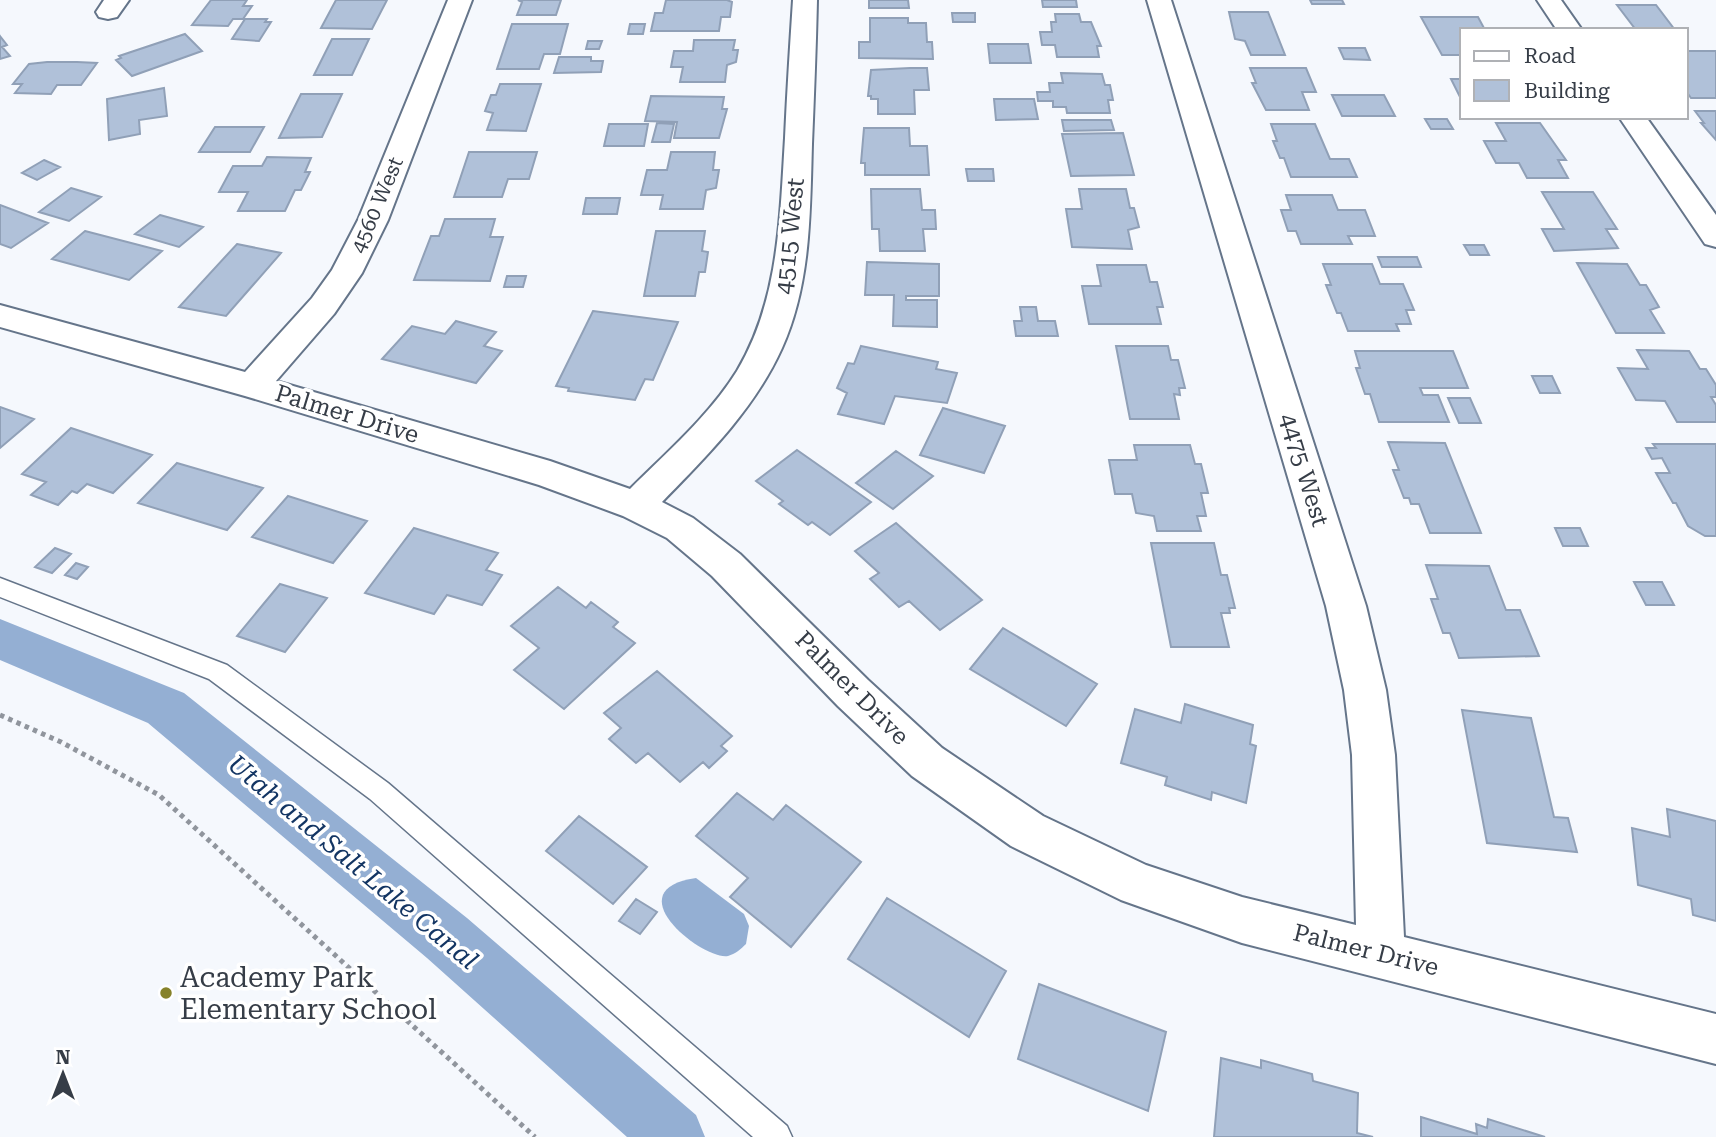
<svg xmlns="http://www.w3.org/2000/svg" width="1716" height="1137" font-family="'Roboto Serif',serif">
<style>
.water{fill:#94afd3}
.lines{fill:none;stroke-linecap:round;stroke-linejoin:round}
.canal{fill:#94afd3;fill-rule:evenodd}
.building{fill:#b0c1d9;stroke:#90a0b7;stroke-width:2}
.lane-casing{stroke:#65758a;stroke-width:3}
.street-casing{stroke:#65758a;stroke-width:4}
.path{stroke:#90959d;stroke-width:5;stroke-dasharray:4.5 4.5;stroke-linecap:butt}
.lane{fill:#fff;fill-rule:evenodd}
.street{fill:#fff;fill-rule:evenodd}
.poi-dot{fill:#86822a;stroke:#fff;stroke-width:2.5}
.labels{text-anchor:middle;dominant-baseline:central;stroke-width:7;stroke-linejoin:round;paint-order:stroke}
.far-street-label{font-size:21px;fill:#363d47;stroke:#fff}
.street-label{font-size:24px;fill:#363d47;stroke:#fff}
.water-label{font-size:26px;font-style:italic;fill:#133563;stroke:#fff}
.near-poi-label{font-size:28px;fill:#363d47;stroke:#fff;text-anchor:start}
</style>
<rect width="100%" height="100%" fill="#f5f8fd"/>
<path class="water" d="M696 878 744 914 749 926 746 944C741 949 735 954 728 956 704 961 613 890 696 878Z"/>
<g class="lines">
<path class="canal" d="M0 619 184 693 467 918 696 1115 705 1137H627L427 958 148 723 0 660Z"/>
</g>
<path class="building" d="M211 0H247L243 6H252L243 19H233L228 26 192 25Z
M336 0H387L372 29 321 28Z
M518 0H561L556 15H517L522 2Z
M666 0H727L732 2 730 17H721L719 31H651L655 13H663Z
M869 0H908L909 8H869Z
M1042 0H1076L1077 7H1043Z
M1310 0H1342L1344 4H1312Z
M1617 5H1656L1675 30H1636Z
M1229 12H1268L1285 55H1251L1245 41 1235 39Z
M952 13H975V22H953Z
M1055 14H1079L1081 22H1091L1101 46H1097L1099 57H1057L1055 45H1042L1040 32H1052L1051 22H1056Z
M1421 17H1478L1485 30H1462V55H1442Z
M870 18H908V23H926L927 42H932L933 59 859 58V42H870Z
M245 19H267L265 22H271L259 41 232 39Z
M512 24H568L560 54H544L539 69H497Z
M630 24H645L643 34H628Z
M185 34 202 51 132 76 116 60 121 58 119 56Z
M0 36 7 45 2 47 10 56 0 59Z
M332 39H369L352 75H314Z
M694 40H735L733 50H738L736 62 727 65 725 82H680L683 67H671L674 51H693Z
M588 41H602L599 49H586Z
M988 44H1028L1031 63H990Z
M1339 48H1365L1370 60 1344 59Z
M1686 51H1716V98H1691L1686 91Z
M559 57H591V61H603L601 72 554 73Z
M47 62H77L97 63 81 85H57L51 94 15 93 22 84H13L29 64Z
M910 68H927L929 90H914L915 114H878V99H871V96H868L871 70Z
M1250 68H1306L1316 92H1302L1309 110H1266L1252 83H1256Z
M1061 73 1102 74 1105 85H1110L1113 100H1108L1110 113H1067L1066 107H1053V101H1038L1037 92H1050L1049 83H1063Z
M1451 79H1462V99H1461Z
M500 84H541L526 131 487 130 493 113 485 111 491 95H496Z
M164 88 167 116 139 120 140 134 109 140 107 99Z
M301 94H342L322 137 279 138Z
M1332 95H1384L1395 116H1342Z
M651 96 724 97 722 109H727L719 138H674L677 122 645 121Z
M994 99H1034L1038 119 996 120Z
M1695 111H1716V140L1701 123H1704Z
M1425 119H1447L1453 129H1431Z
M1062 120H1111L1114 130 1064 131Z
M657 123 674 124 670 142H652Z
M1496 123H1540L1566 160H1558L1568 178H1527L1519 163H1496L1484 141H1506Z
M609 124H648L644 146H604Z
M1271 124H1315L1330 159H1349L1357 177H1291L1284 158H1280L1273 141H1277Z
M215 127H264L250 152H199Z
M864 128H909L910 146H927L929 175H865V163H861Z
M1123 133 1134 175 1071 176 1062 134Z
M469 152H537L529 179H508L502 197H454Z
M671 152H715L713 170H719L716 188 706 190 703 209H660L663 195H641L647 170H667Z
M267 157 311 158 305 172H310L301 190H295L285 211H238L248 192H219L233 166H262Z
M44 160 60 167 37 180 22 173Z
M966 169H993L994 181H968Z
M71 188 101 197 69 221 39 212Z
M871 189H920L922 210H935L936 229H923L925 251H880L879 229H872Z
M1079 189H1126L1130 208H1134L1139 227 1128 230 1132 249 1072 247 1066 209H1082Z
M1542 192H1593L1617 229H1606L1618 248 1554 251 1542 229H1564Z
M1286 195H1332L1338 210H1365L1375 236H1348L1352 244H1301L1296 231H1288L1281 210H1291Z
M586 198H620L617 214H583Z
M0 205 48 223 11 248 0 244Z
M160 215 203 227 179 247 135 234Z
M445 219H495L490 237H503L490 281 414 280 431 236H439Z
M85 231 162 251 129 280 52 259Z
M656 231H705L702 251 708 252 705 272H699L695 296H644Z
M237 244 281 253 226 316 179 307Z
M1464 245H1484L1489 255H1470Z
M1378 257H1417L1421 267H1382Z
M867 262 939 264V296H906V300H937V327L893 326 894 295H865Z
M1577 263 1627 264 1640 285H1646L1659 307 1650 310 1664 333H1616Z
M1323 264H1372L1380 284H1403L1414 310H1406L1411 324H1396L1399 331H1348L1341 313H1337L1326 285H1331Z
M1097 265H1146L1150 282H1157L1163 307H1157L1161 324H1089L1082 286H1101Z
M507 276H526L523 287H504Z
M1020 307H1036L1038 321H1055L1058 336H1016L1014 321H1022Z
M593 311 678 322 653 380 645 379 635 400 568 391 569 388 556 386Z
M456 321 496 332 484 346 502 351 476 383 382 359 412 326 445 334Z
M861 346 938 362 936 369 957 373 947 403 895 396 884 424 838 414 847 393 837 388 848 363 854 364Z
M1116 346H1168L1171 360H1178L1185 388H1179L1180 395 1174 394 1179 419H1130Z
M1637 350 1689 351 1700 369H1706L1716 385V397H1711L1716 405V422H1677L1665 401 1636 400 1618 368 1648 369Z
M1355 351H1453L1468 388H1420L1423 395H1438L1449 422H1379L1370 394H1365L1356 368H1360Z
M1532 376H1552L1560 393H1540Z
M1448 398H1470L1481 423H1459Z
M0 407 34 419 0 448Z
M943 408 1005 426 984 473 920 455Z
M71 428 152 455 113 493 87 484 77 493 72 491 58 505 31 495 46 482 22 474Z
M1388 442 1445 443 1481 533H1430L1419 504H1411L1409 498H1404L1393 470H1399Z
M1653 444H1716V536H1705L1688 526 1676 503H1673L1656 473H1670L1662 458 1652 459 1646 448H1656Z
M1134 445H1190L1195 464H1201L1208 493H1201L1206 516H1197L1201 531H1157L1154 516 1136 513 1132 494H1115L1109 460H1137Z
M797 450 871 502 830 535 812 522 808 525 779 504 783 501 756 481Z
M896 451 933 476 893 509 856 483Z
M177 463 263 488 227 530 138 503Z
M288 496 367 521 333 563 252 537Z
M896 523 982 600 940 630 909 601 899 607 870 579 879 573 855 551Z
M414 528 498 553 486 570 502 575 482 605 447 595 434 614 365 593Z
M1555 528H1580L1588 546H1563Z
M1151 543H1214L1221 575H1227L1235 608H1229L1230 613H1221L1229 647H1171Z
M55 548 71 554 52 573 35 567Z
M76 563 88 567 77 579 65 575Z
M1426 565 1489 566 1506 610H1520L1539 656 1459 658 1450 633H1443L1431 599H1438Z
M1634 582H1662L1674 605H1646Z
M280 584 327 598 285 652 237 636Z
M558 587 586 608 591 602 618 622 613 627 635 643 564 709 514 670 539 648 511 626Z
M1003 628 1097 684 1066 726 970 669Z
M657 671 732 736 721 746 727 751 709 768 703 762 680 782 648 753 636 763 609 739 621 728 604 713Z
M1185 704 1253 725 1250 744 1256 746 1246 803 1212 792 1211 800 1165 785 1167 777 1121 763 1135 709 1181 723Z
M1462 710 1531 718 1554 817 1568 818 1577 852 1487 843Z
M737 793 773 820 786 805 861 862 791 947 730 897 748 878 696 836Z
M1667 809 1716 821V921L1693 915 1691 899 1638 885 1632 828 1670 837Z
M579 816 647 867 613 904 546 851Z
M887 898 1006 971 969 1037 848 959Z
M636 899 657 912 640 934 619 921Z
M1039 984 1166 1032 1148 1111 1018 1059Z
M1221 1058 1261 1068V1060L1312 1074 1313 1081 1358 1093 1357 1133 1373 1137H1214Z
M1421 1117 1477 1134 1476 1124 1487 1128 1488 1119 1545 1137H1421Z"/>
<g class="lines">
<g class="lane-casing">
<path id="lane" d="M0 578 227 665 388 783 787 1126 792 1137H753L370 799 209 679 0 597Z"/>
</g>
<g class="street-casing">
<path id="street" d="M104 0H129L117 17 108 19 99 17 96 12Z
M448 0H472L388 220 362 273 334 314 276 381 550 461 630 489C667 452 709 416 737 371 779 301 780 218 785 138 787 92 790 46 793 0H817C816 48 814 96 812 144 810 212 811 284 782 348 755 408 708 455 662 502L693 518 740 554 868 680 942 748 1043 816 1146 865 1242 897 1356 925 1352 755 1344 690 1326 606 1147 0H1171L1366 606 1386 690 1395 755 1404 937 1716 1014V1064L1242 943 1121 900 1011 846 912 776 838 706 712 576 667 538 623 516 539 485 245 396 0 327V305L245 372 312 298 332 270 358 220Z
M1537 0H1561L1582 30H1557Z
M1619 117H1646L1716 215V247L1705 244Z"/>
</g>
<path class="path" d="M0 715 61 742 159 795 535 1137"/>
<use href="#lane" class="lane"/>
<use href="#street" class="street"/>
</g>
<circle class="poi-dot" cx="166" cy="993" r="7"/>
<g class="labels">
<g class="far-street-label">
<text transform="translate(377 205) rotate(-67)">4560 West</text>
</g>
<g class="street-label">
<text transform="translate(790 236) rotate(-84)">4515 West</text>
<text transform="translate(347 414) rotate(17)">Palmer Drive</text>
<text transform="translate(1304 470) rotate(73)">4475 West</text>
<text transform="translate(852 688) rotate(45)">Palmer Drive</text>
<text transform="translate(1366 950) rotate(14)">Palmer Drive</text>
</g>
<g class="water-label">
<text transform="translate(353 862) rotate(40)">Utah and Salt Lake Canal</text>
</g>
<g class="near-poi-label">
<text x="180" y="977">Academy Park<tspan x="180" dy="32">Elementary School</tspan></text>
</g>
</g>
<rect x="1460" y="28" width="228" height="91" fill="#ffffff" stroke="#afb1b5" stroke-width="2"/>
<rect x="1474" y="51" width="35" height="10" fill="#ffffff" stroke="#afb1b5" stroke-width="2"/>
<text x="1524" y="63" font-size="21" fill="#363d47">Road</text>
<rect x="1474" y="80" width="35" height="21" fill="#b0c1d9" stroke="#afb1b5" stroke-width="2"/>
<text x="1524" y="98" font-size="21" fill="#363d47">Building</text>
<g transform="translate(63 1074)" stroke="#ffffff" stroke-width="5" paint-order="stroke">
<path d="M0-5L12 26L0 18L-12 26Z" fill="#363d47"/>
<text y="-10" font-size="19" font-weight="bold" text-anchor="middle" fill="#363d47">N</text>
</g>
</svg>
